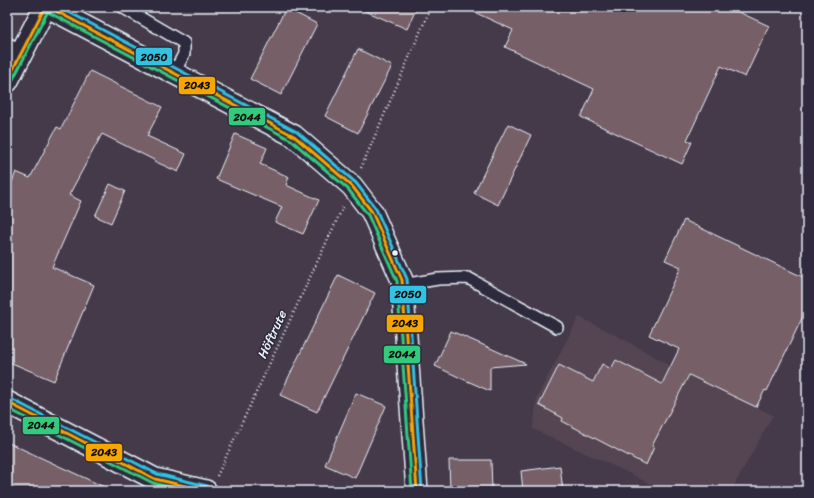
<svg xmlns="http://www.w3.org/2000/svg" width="814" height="498" font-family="Sriracha,sans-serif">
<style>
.built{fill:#544553}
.building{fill:#775f68;stroke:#e8f1f8}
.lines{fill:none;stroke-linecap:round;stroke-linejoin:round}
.lane-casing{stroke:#e8f1f8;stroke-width:14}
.street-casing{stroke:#e8f1f8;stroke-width:24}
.secondary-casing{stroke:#e8f1f8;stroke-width:25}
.path{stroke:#e8f1f8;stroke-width:2.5;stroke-dasharray:1 3;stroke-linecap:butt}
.lane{stroke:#2f2a3d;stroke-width:11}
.street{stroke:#2f2a3d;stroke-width:21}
.secondary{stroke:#2f2a3d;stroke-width:22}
.bus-1-casing{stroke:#2f2a3d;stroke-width:6}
.bus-2-casing{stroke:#2f2a3d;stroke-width:6}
.bus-3-casing{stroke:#2f2a3d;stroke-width:6}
.bus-1{stroke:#f7a600;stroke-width:3}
.bus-2{stroke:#33ca7d;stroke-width:3}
.bus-3{stroke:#33c2e2;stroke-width:3}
.bus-dot{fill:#e8f1f8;stroke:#2f2a3d;stroke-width:1.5}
.labels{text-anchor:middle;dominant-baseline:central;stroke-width:3;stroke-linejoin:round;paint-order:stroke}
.street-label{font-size:13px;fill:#e8f1f8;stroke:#2f2a3d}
.line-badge{stroke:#2f2a3d;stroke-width:1.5}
.pale-badge-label{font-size:11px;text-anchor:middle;font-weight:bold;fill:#111}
</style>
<rect width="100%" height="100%" fill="#453a4a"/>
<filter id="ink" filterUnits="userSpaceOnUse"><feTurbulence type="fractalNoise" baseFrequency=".025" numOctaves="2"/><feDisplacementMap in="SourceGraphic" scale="8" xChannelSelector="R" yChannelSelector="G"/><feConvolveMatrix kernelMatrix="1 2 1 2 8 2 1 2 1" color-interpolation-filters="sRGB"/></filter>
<g filter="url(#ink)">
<path class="built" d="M579 317 614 334 671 366 773 415 731 491H663L631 474 533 429 537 397Z"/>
<path class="building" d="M356 7H417L407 29Z
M463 7H728L769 26 745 77 721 66 687 140 692 142 682 164 581 117 594 89 505 47 513 30Z
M286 8 317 24 281 95 250 79Z
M358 49 392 66 358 133 325 116Z
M90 71 162 107 147 136 186 154 178 172 154 161V160L102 134 69 195 81 201 52 267 94 285 54 381 7 361V194L16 172 30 178 57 127 61 129Z
M508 124 531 135 498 205 474 193Z
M235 134 267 148 260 164 289 177 286 185 319 200 303 234 275 222 282 207 216 179Z
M110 184 125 191 111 223 95 216Z
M684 220 807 279V308L767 391 765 390 756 407 689 375 652 446 654 447 646 465 562 421 563 418 539 405 559 365 593 382 602 364 611 369 616 360 662 384 679 349 649 335 681 267 665 260Z
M338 275 375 293 317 412 280 395Z
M451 331 481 344 526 364 490 367V391L465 380 435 366Z
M356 393 386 406 355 478 325 465Z
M7 442 113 491H7Z
M449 460H491L492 491H450Z
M560 466 563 491H523L521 471Z"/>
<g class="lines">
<g class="lane-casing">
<path id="lane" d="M122 7 184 43V54L174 73
M7 43 22 51
M402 285 438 279 468 278 557 327"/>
</g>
<g class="street-casing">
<path id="street" d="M48 7 294 136 352 186 372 212 402 280 417 491
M7 402 155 479 206 491"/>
</g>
<g class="secondary-casing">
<path id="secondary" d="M7 81 45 7"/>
</g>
<path class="path" d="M361 168 431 7
M217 476 343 207"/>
<use href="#lane" class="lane"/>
<use href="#street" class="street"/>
<use href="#secondary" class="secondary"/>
<g class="bus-1-casing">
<path id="bus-1" d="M48 7 294 136 352 186 372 212 402 280 417 491
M7 81 45 7
M7 402 155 479 206 491"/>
</g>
<g class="bus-2-casing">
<path id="bus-2" d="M46 11 291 140 348 189 368 215 397 281 412 491
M11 83 49 9
M7 408 153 483 184 491"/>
</g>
<g class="bus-3-casing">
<path id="bus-3" d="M59 7 297 132 356 183 376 209 407 279 422 491
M9 398 157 474 207 486"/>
</g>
<use href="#bus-1" class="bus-1"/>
<use href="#bus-2" class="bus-2"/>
<use href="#bus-3" class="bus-3"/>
</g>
</g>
<circle class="bus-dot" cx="395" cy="253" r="3.5"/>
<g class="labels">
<g class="street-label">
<text transform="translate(272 334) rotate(-65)">Höftrute</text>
</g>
</g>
<g class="line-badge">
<rect x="135" y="47" width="38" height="19" rx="4" fill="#33c2e2"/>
<rect x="178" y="76" width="38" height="19" rx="4" fill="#f7a600"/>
<rect x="228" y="107" width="38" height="19" rx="4" fill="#33ca7d"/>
<rect x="389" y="285" width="38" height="19" rx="4" fill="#33c2e2"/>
<rect x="386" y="314" width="38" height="19" rx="4" fill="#f7a600"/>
<rect x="383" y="345" width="38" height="19" rx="4" fill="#33ca7d"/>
<rect x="22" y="416" width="38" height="19" rx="4" fill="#33ca7d"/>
<rect x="85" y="443" width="38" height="19" rx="4" fill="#f7a600"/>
</g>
<g class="pale-badge-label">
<text x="154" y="61">2050</text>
<text x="197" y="89">2043</text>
<text x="247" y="121">2044</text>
<text x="408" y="298">2050</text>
<text x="405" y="327">2043</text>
<text x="402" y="358">2044</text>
<text x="41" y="429">2044</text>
<text x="104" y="456">2043</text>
</g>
<rect width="814" height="498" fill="none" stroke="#2f2a3d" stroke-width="24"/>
<rect x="12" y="12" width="790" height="474" fill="none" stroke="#e8f1f8" stroke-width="1.5" filter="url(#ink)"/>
</svg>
